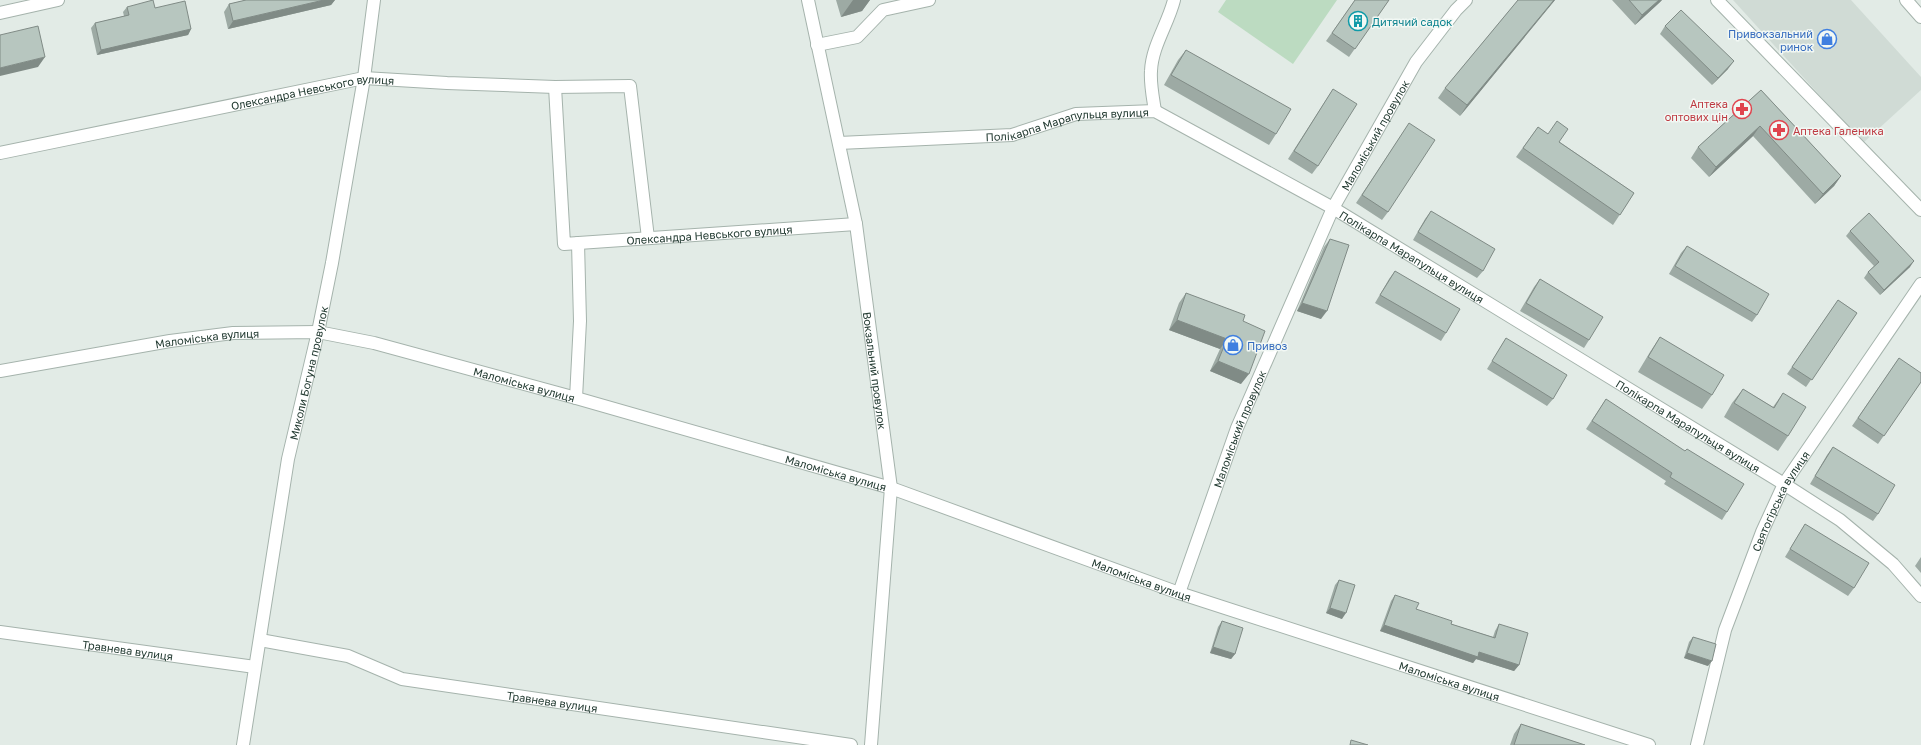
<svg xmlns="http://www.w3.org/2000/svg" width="1921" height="745" font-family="'Golos Text',sans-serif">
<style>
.built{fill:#d0dbd5}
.green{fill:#bcdbc1}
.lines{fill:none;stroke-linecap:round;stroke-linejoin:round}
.minor-casing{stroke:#a5b3ac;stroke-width:14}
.minor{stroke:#fff;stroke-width:12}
.wall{fill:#9daaa4}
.shaded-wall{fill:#808b86}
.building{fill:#b7c6bf;stroke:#808b86}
.labels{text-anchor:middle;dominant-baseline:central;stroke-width:3;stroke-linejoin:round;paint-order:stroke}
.culture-label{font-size:11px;fill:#0d838f;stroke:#f2f8f4;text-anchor:start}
.shop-label{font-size:11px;fill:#366cbe;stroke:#f2f8f4;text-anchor:end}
.street-label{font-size:11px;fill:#233b32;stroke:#f2f8f4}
.health-label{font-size:11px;fill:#be3a42;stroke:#f2f8f4;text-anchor:end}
</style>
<rect width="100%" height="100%" fill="#e2ebe6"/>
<path class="built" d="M1733 0H1851L1921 77V90L1863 143Z"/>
<path class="green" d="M1226 0H1337L1293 64 1218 12Z"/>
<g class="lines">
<g class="minor-casing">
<g id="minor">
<path id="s1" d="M808 0 856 224 891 488 871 745"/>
<path d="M1717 0 1921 210"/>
<path d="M1906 0 1921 17"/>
<path d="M0 13 58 0"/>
<path d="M817 45 857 37 883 10 929 0"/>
<path id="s2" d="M555 87 564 244 856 224"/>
<path d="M1155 111C1153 98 1150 84 1151 71 1152 46 1168 24 1174 0"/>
<path id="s3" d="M839 143 1012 135 1076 114 1155 111 1333 208 1784 484 1840 520 1893 564 1921 596"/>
<path id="s4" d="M0 153 364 78 447 83 555 87 630 86 648 238"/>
<path id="s5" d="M0 371 170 341 233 333 318 332 374 343 576 398 891 488 1179 593 1649 745"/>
<path d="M576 398 580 321 578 243"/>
<path id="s6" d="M1179 593 1237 428 1333 208 1416 62 1456 10 1466 0"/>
<path id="s7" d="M0 632 255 667"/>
<path id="s8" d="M260 640 348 656 402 679 851 745"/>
<path id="s9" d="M243 745 288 459 318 332 332 263 364 78 374 0"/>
<path id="s10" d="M1697 745 1725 630 1762 532 1784 484 1921 284"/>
</g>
</g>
<use href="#minor" class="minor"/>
</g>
<path class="wall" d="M246 0H335L331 5 228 29 224 12 229 4Z
M836 0H870L862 11 841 17Z
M1355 0H1389L1349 57 1326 41Z
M1518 0H1555L1460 116 1438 98 1445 88Z
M1612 0H1662L1659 3 1635 25Z
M127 7 155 8 191 29 188 35 97 55 91 28 95 23 124 16 123 12Z
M1665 26 1728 69 1712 85 1660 34Z
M1186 50 1276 134 1269 145 1164 85 1178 60Z
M1333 89 1318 166 1312 174 1288 159Z
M1761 90 1841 176 1834 186 1815 204 1753 136 1709 177 1691 158 1698 147Z
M1538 127 1634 193 1613 225 1516 157Z
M1404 131 1388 212 1382 220 1356 203Z
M1431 211 1483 271 1477 278 1413 240 1425 219Z
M1850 231 1910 267 1880 295 1864 278 1868 272 1874 266 1846 236Z
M1330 239 1321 319 1297 311 1324 247Z
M1687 246 1757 315 1752 322 1669 274 1681 253Z
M1395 271 1446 333 1441 341 1375 303 1389 279Z
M1540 279 1589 340 1584 348 1520 311 1534 287Z
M1186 293 1243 321 1241 384 1210 371 1220 349 1169 330 1179 303Z
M1838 300 1857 313 1806 387 1787 374Z
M1660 337 1712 395 1702 409 1638 372 1650 352Z
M1506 338 1553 399 1547 406 1487 369Z
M1899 358 1921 382 1878 444 1852 426Z
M1743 389 1773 407 1783 393 1788 436 1778 451 1724 417 1732 403Z
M1606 399 1727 512 1722 520 1664 484 1666 481 1586 429Z
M1833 447 1878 514 1873 521 1810 484 1827 455Z
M1805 524 1854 588 1848 596 1785 557Z
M1921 557V573L1915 566Z
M1339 580 1342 619 1326 613 1335 585Z
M1395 595 1416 609 1451 624 1493 637 1495 631 1499 624 1519 665 1514 671 1476 659 1473 663 1380 631 1391 601Z
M1222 621 1235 654 1231 659 1210 653 1218 627Z
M1693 637 1708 666 1684 658 1689 642Z
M1521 724 1585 745H1510L1514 734Z"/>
<path class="shaded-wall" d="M324 0H335L331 5 228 29 233 21Z
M853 0H870L862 11 841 17Z
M1554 0H1555L1460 116 1467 105Z
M1659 0H1662L1659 3 1635 25 1642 15Z
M191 29 188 35 97 55 101 50Z
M45 57 38 67 0 76V68Z
M1734 61 1728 69 1712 85 1718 78Z
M1760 126 1753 136 1709 177 1716 167Z
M1841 176 1834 186 1815 204 1823 194Z
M1914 261 1910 267 1880 295 1884 290Z
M1302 303 1327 311 1321 319 1297 311Z
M1177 320 1227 339 1220 349 1169 330Z
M1218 361 1249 374 1241 384 1210 371Z
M1330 608 1346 613 1342 619 1326 613Z
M1384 625 1479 652 1519 665 1514 671 1476 659 1473 663 1380 631Z
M1213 647 1235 654 1231 659 1210 653Z
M1687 653 1712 661 1708 666 1684 658Z"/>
<path class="building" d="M153 0 155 8 185 1 191 29 101 50 95 23 129 15 127 7Z
M246 0H324L233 21 229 4Z
M1355 0H1389L1355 49 1332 33Z
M1518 0H1554L1467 105 1445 88Z
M1629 0H1659L1642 15Z
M1681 10 1734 61 1718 78 1665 26Z
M38 26 45 57 0 68V35Z
M1186 50 1291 109 1276 134 1171 75Z
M1333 89 1357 104 1318 166 1294 151Z
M1761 90 1841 176 1823 194 1760 126 1716 167 1698 147Z
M1557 121 1568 129 1559 142 1634 193 1620 215 1523 148 1538 127 1548 134Z
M1409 123 1435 140 1388 212 1362 195Z
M1431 211 1495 249 1483 271 1418 232Z
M1869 213 1914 261 1884 290 1868 272 1879 262 1850 231Z
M1330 239 1349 245 1327 311 1302 303Z
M1687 246 1769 294 1757 315 1675 266Z
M1395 271 1460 309 1446 333 1380 295Z
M1540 279 1603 317 1589 340 1526 303Z
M1186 293 1245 315 1243 321 1265 331 1249 374 1218 361 1227 339 1177 320Z
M1838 300 1857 313 1812 380 1792 367Z
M1660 337 1724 375 1712 395 1648 357Z
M1506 338 1567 375 1553 399 1492 361Z
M1899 358 1921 373V382L1884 436 1858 418Z
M1743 389 1774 408 1783 393 1806 407 1788 436 1734 403Z
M1606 399 1685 451 1687 449 1744 484 1727 512 1670 477 1672 473 1592 421Z
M1833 447 1895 485 1878 514 1815 476Z
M1805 524 1869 563 1854 588 1790 549Z
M1339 580 1355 585 1346 613 1330 608Z
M1395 595 1419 603 1416 609 1452 621 1451 624 1495 638 1499 624 1528 633 1519 665 1479 652 1478 657 1384 625Z
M1222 621 1243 628 1235 654 1213 647Z
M1693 637 1716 644 1712 661 1687 653Z
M1521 724 1585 745H1514Z
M1351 740 1368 745H1350Z"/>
<defs>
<g id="building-ring" transform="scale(1)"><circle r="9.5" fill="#f2f8f4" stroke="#0f9aa8" stroke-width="1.5"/><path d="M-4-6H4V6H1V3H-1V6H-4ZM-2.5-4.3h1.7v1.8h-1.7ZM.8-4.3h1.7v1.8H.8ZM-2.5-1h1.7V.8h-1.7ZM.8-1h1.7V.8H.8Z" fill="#0f9aa8"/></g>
<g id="shop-ring" transform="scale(1)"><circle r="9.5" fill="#f2f8f4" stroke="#3f7fe0" stroke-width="1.5"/><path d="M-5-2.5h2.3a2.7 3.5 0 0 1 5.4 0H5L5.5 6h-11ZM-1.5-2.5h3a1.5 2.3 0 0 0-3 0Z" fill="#3f7fe0"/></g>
<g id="pharmacy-ring" transform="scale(1)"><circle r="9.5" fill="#f2f8f4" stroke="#e0444e" stroke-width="1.5"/><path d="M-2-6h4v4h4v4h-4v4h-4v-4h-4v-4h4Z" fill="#e0444e"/></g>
</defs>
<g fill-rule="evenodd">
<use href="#building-ring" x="1358" y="21"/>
<use href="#shop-ring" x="1827" y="39"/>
<use href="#pharmacy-ring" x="1742" y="109"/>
<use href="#pharmacy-ring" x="1779" y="130"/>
<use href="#shop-ring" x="1233" y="345"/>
</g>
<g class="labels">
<g class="culture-label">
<text x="1372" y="21">Дитячий садок</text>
</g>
<g class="shop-label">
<text x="1813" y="33">Привокзальний<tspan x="1813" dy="13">ринок</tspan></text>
<text x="1247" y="345" text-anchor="start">Привоз</text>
</g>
<g class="street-label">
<text stroke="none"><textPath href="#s4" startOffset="319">Олександра Невського вулиця</textPath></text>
<text stroke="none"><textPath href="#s3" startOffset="230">Полікарпа Марапульця вулиця</textPath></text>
<text stroke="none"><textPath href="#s6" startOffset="499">Маломіський провулок</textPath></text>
<text stroke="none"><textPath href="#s2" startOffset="303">Олександра Невського вулиця</textPath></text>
<text stroke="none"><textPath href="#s3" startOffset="615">Полікарпа Марапульця вулиця</textPath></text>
<text stroke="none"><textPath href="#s5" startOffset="210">Маломіська вулиця</textPath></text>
<text stroke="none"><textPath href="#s1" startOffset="377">Вокзальний провулок</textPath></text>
<text stroke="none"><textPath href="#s9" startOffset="378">Миколи Богуна провулок</textPath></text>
<text stroke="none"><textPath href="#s5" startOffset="534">Маломіська вулиця</textPath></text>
<text stroke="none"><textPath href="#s3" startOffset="939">Полікарпа Марапульця вулиця</textPath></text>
<text stroke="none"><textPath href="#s6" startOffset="175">Маломіський провулок</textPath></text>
<text stroke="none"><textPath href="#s5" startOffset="858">Маломіська вулиця</textPath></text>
<text stroke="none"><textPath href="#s10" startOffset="259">Святогірська вулиця</textPath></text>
<text stroke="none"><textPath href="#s5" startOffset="1182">Маломіська вулиця</textPath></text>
<text stroke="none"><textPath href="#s7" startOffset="129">Травнева вулиця</textPath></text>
<text stroke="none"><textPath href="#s5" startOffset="1506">Маломіська вулиця</textPath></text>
<text stroke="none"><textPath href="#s8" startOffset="300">Травнева вулиця</textPath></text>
</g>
<g class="health-label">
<text x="1728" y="103">Аптека<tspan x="1728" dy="13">оптових цін</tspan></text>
<text x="1793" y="130" text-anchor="start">Аптека Галеника</text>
</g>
</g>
</svg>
